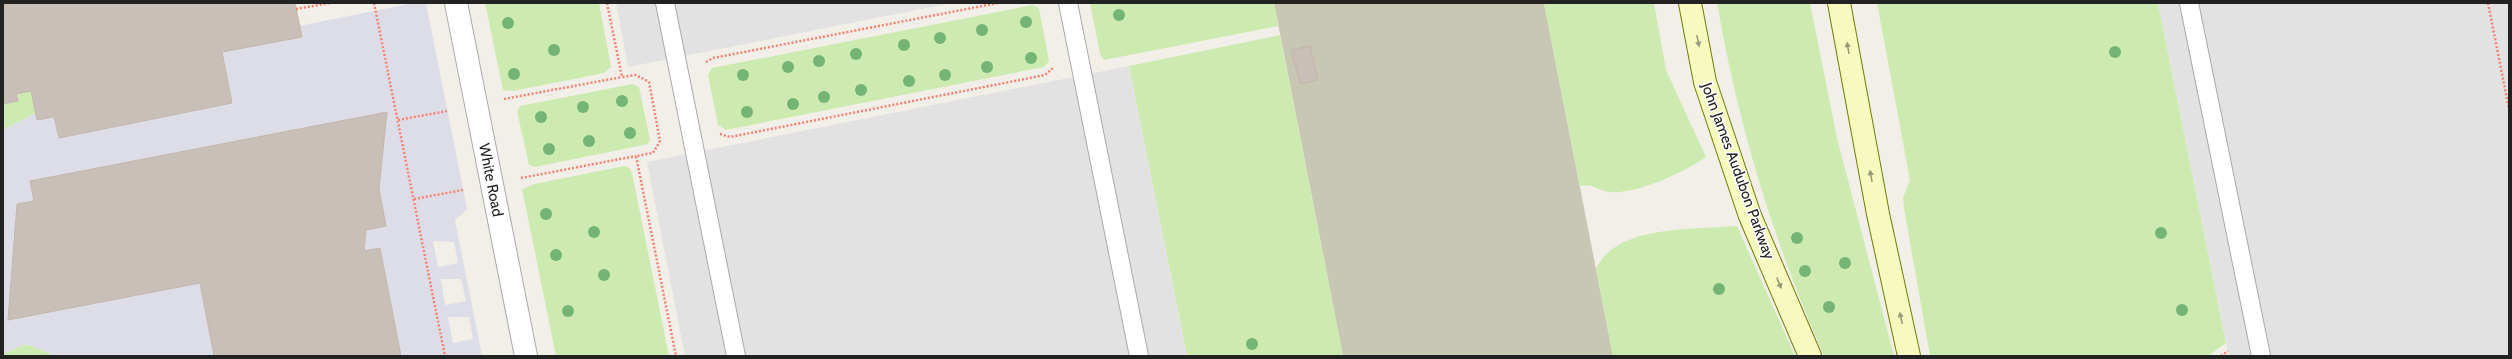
<svg xmlns="http://www.w3.org/2000/svg" width="2512" height="359" font-family="Cabin,sans-serif">
<style>
.construction{fill:#c7c7b4}
.grass{fill:#cdebb0}
.parking{fill:#e2e2e2}
.plaza{fill:#dddde8;fill-rule:evenodd}
.building{fill:#c7bfb8;stroke:#c4b6ab}
.lines{fill:none;stroke-linecap:round;stroke-linejoin:round}
.service-casing{stroke:#a9a9a9;stroke-width:20}
.tertiary-casing{stroke:#a9a9a9;stroke-width:24}
.secondary-casing{stroke:#707d05;stroke-width:24}
.path{stroke:#fa8072;stroke-width:2.5;stroke-dasharray:2 2;stroke-linecap:butt}
.service{stroke:#fff;stroke-width:18}
.tertiary{stroke:#fff;stroke-width:22}
.secondary{stroke:#f7fabf;stroke-width:22}
.tree{fill:#74b475}
.oneway{fill:#979978}
.labels{text-anchor:middle;dominant-baseline:central;stroke-width:3;stroke-linejoin:round;paint-order:stroke}
.street-label{font-size:15px;fill:#222;stroke:#fff}
</style>
<rect width="100%" height="100%" fill="#f2efe9"/>
<path class="construction" d="M1274 3H1544L1613 356H1343Z"/>
<path class="grass" d="M485 3H599L611 67 604 73 513 91 503 90Z
M1090 3H1274L1278 26 1104 60 1100 54Z
M1544 3H1654L1666 70 1706 157C1685 172 1635 195 1609 192 1596 190 1594 183 1580 186Z
M1717 3H1810L1837 138 1894 356H1824C1774 243 1738 125 1717 3Z
M1877 3H2158L2226 343 2208 356H1930L1904 208 1903 198 1910 180Z
M1033 5 1039 8 1049 61 1044 67 726 130 718 125 708 75 712 68Z
M1280 35 1343 356H1187L1129 66Z
M633 84 639 87 650 140 648 144 535 167 529 165 517 111 520 106Z
M31 91 36 113 3 130V104L18 101 16 94Z
M624 166 629 168 632 173 669 356H556L522 189 534 184Z
M1737 226 1795 356H1613L1596 269C1616 224 1695 230 1737 226Z
M25 344 50 353 51 356H3V354Z"/>
<path class="parking" d="M616 3H952L628 67Z
M2158 3H2509V356H2229Z
M1129 66 1187 356H685L647 162Z"/>
<path class="plaza" d="M414 3H426L467 209 455 220 482 356H401L380 248 364 251 366 230 386 226 379 189 387 112 30 181 34 201 17 204 8 320 200 283 214 356H51L50 353 25 344 3 354V130L36 113 37 120 54 117 59 138 232 103 222 52 301 37 299 26ZM433 241 454 242 458 263 438 267ZM441 279H461L466 301 445 305ZM448 317H469L473 339 453 343Z"/>
<path class="building" d="M3 3H295L302 37 222 52 232 103 59 138 54 117 37 120 31 91 16 94 18 101 3 104Z
M1310 46 1318 80 1300 84 1291 50Z
M387 112 379 189 386 226 366 230 364 251 380 248 401 356H214L200 283 8 320 17 204 34 201 30 181Z"/>
<g class="lines">
<g class="service-casing">
<path id="service" d="M665 3 736 356
M1068 3 1139 356
M2189 3 2261 356"/>
</g>
<g class="tertiary-casing">
<path id="tertiary" d="M456 3 526 356"/>
</g>
<g class="secondary-casing">
<path id="secondary" d="M1690 3 1705 82 1750 216 1810 356
M1839 3 1878 214 1909 356"/>
</g>
<path class="path" d="M374 3 445 356
M607 3 622 77 636 75 649 82 660 141 653 153 636 156 676 356
M2488 3 2509 109
M296 9 330 3
M706 62 713 58 998 3
M504 99 622 77
M398 120 447 111
M720 134 730 137 1045 75 1053 68
M521 178 636 156
M414 199 463 190
M2221 356 2228 351"/>
<use href="#service" class="service"/>
<use href="#tertiary" class="tertiary"/>
<use href="#secondary" class="secondary"/>
</g>
<g class="tree">
<circle cx="1119" cy="15" r="6"/>
<circle cx="1026" cy="22" r="6"/>
<circle cx="508" cy="23" r="6"/>
<circle cx="982" cy="30" r="6"/>
<circle cx="940" cy="38" r="6"/>
<circle cx="904" cy="45" r="6"/>
<circle cx="554" cy="50" r="6"/>
<circle cx="2115" cy="52" r="6"/>
<circle cx="856" cy="54" r="6"/>
<circle cx="1031" cy="58" r="6"/>
<circle cx="819" cy="61" r="6"/>
<circle cx="788" cy="67" r="6"/>
<circle cx="987" cy="67" r="6"/>
<circle cx="514" cy="74" r="6"/>
<circle cx="743" cy="75" r="6"/>
<circle cx="945" cy="75" r="6"/>
<circle cx="909" cy="81" r="6"/>
<circle cx="861" cy="90" r="6"/>
<circle cx="824" cy="97" r="6"/>
<circle cx="622" cy="101" r="6"/>
<circle cx="793" cy="104" r="6"/>
<circle cx="583" cy="107" r="6"/>
<circle cx="747" cy="112" r="6"/>
<circle cx="541" cy="117" r="6"/>
<circle cx="630" cy="133" r="6"/>
<circle cx="589" cy="141" r="6"/>
<circle cx="549" cy="149" r="6"/>
<circle cx="546" cy="214" r="6"/>
<circle cx="594" cy="232" r="6"/>
<circle cx="2161" cy="233" r="6"/>
<circle cx="1797" cy="238" r="6"/>
<circle cx="556" cy="255" r="6"/>
<circle cx="1845" cy="263" r="6"/>
<circle cx="1805" cy="271" r="6"/>
<circle cx="604" cy="275" r="6"/>
<circle cx="1719" cy="289" r="6"/>
<circle cx="1829" cy="307" r="6"/>
<circle cx="2182" cy="310" r="6"/>
<circle cx="568" cy="311" r="6"/>
<circle cx="1252" cy="344" r="6"/>
</g>
<defs><path id="oneway-solid" d="M-6-.8H1V-3.2L6.5 0L1 3.2V.8H-6Z"/></defs>
<g class="oneway">
<use href="#oneway-solid" transform="translate(1698 41) rotate(79)"/>
<use href="#oneway-solid" transform="translate(1848 48) rotate(-100)"/>
<use href="#oneway-solid" transform="translate(1871 176) rotate(-100)"/>
<use href="#oneway-solid" transform="translate(1779 283) rotate(67)"/>
<use href="#oneway-solid" transform="translate(1901 318) rotate(-103)"/>
</g>
<g class="labels">
<g class="street-label">
<text transform="translate(1738 171) rotate(70)">John James Audubon Parkway</text>
<text transform="translate(491 180) rotate(79)">White Road</text>
</g>
</g>
<rect width="2512" height="359" fill="none" stroke="#222222" stroke-width="8"/>
</svg>
